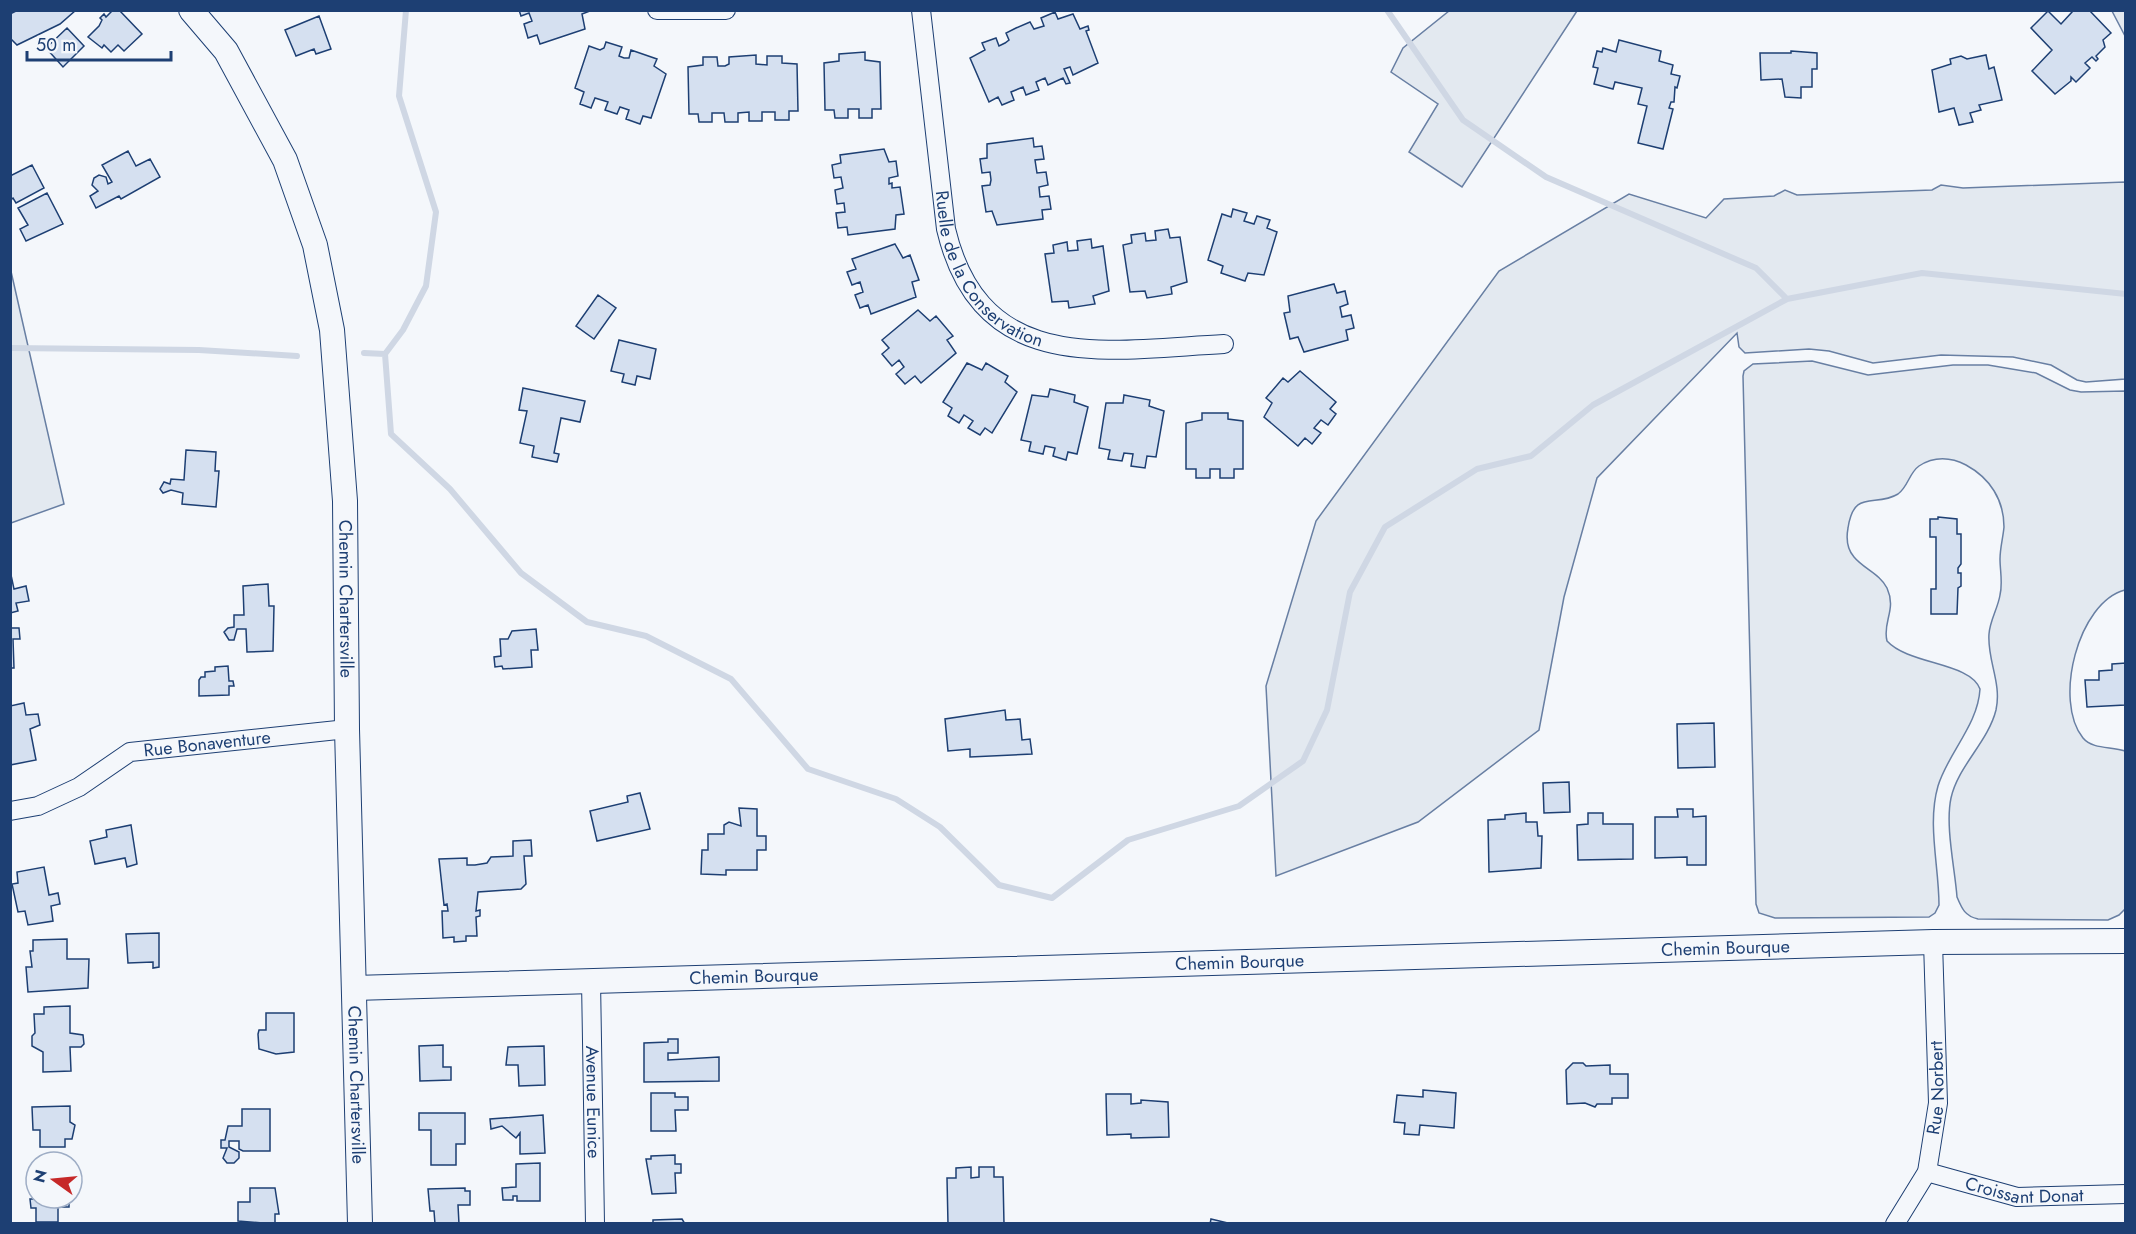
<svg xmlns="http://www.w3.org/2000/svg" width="2136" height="1234" font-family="Jost,sans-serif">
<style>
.green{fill:#e3e9f0;stroke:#687fa3;stroke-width:1.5}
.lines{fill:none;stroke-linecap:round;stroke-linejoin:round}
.stream{stroke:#cfd7e4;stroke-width:6}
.building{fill:#d5e0f0;stroke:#1d3f73;stroke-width:1.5}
.street-casing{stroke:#1d3f73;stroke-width:20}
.secondary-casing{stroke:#1d3f73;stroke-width:26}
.street{stroke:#f4f7fb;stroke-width:18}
.secondary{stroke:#f4f7fb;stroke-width:24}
.labels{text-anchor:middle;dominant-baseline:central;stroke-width:4.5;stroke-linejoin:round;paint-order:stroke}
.street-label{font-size:18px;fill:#1d3f73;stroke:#f4f7fb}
</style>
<rect width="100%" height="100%" fill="#f4f7fb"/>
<path class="green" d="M1449 11H1577L1462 187 1409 152 1438 104 1391 72 1403 48Z
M2112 11H2125V36Z
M2125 182V379L2086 382 2077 380 2051 365 2013 357 1941 355 1873 363 1829 351 1809 349 1745 353 1739 347 1737 333 1597 478 1564 597 1539 730 1418 822 1276 876 1266 686 1316 521 1499 271 1629 194 1706 218 1724 199 1774 196 1785 190 1797 195 1932 190 1941 185 1963 188Z
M10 267 64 504 11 523H10Z
M1812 361 1868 375 1953 365H1988L2036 373 2070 390 2081 392 2125 391V590C2078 602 2053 701 2083 738 2093 750 2112 746 2125 751L2126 908 2119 915 2108 920 1978 919C1965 916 1962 909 1957 897 1955 869 1945 826 1951 798 1958 766 1988 742 1996 710 2002 683 1987 660 1989 634 1990 620 1998 608 2000 595 2003 583 2000 571 2000 559 2000 548 2003 538 2004 527 2004 500 1990 478 1966 465 1951 457 1934 456 1919 466 1909 473 1908 487 1898 494 1875 508 1854 488 1848 528 1846 539 1847 549 1854 557 1864 569 1880 574 1887 588 1897 610 1882 622 1887 641 1909 665 1970 662 1980 689 1978 725 1948 753 1938 786 1927 824 1939 866 1939 905L1935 913 1929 917 1775 918 1759 913 1756 904 1743 376 1744 371 1753 364Z"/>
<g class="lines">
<path class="stream" d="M406 10 399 96 436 212 426 286 403 330 385 354 391 434 450 489 521 573 587 622 646 636 731 679 808 769 896 799 940 827 999 885 1052 898 1128 840 1239 806 1303 761 1327 710 1350 592 1385 527 1477 469 1531 456 1593 405 1787 299 1922 273 2126 294
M1387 10 1463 120 1546 177 1756 268 1787 299
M10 348 199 350 297 356
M364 353 385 354"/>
</g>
<path class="building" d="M18 10H76L60 24 17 45 10 38V14Z
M113 10H119L142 34 124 51 118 45 111 52 104 45 102 48 88 37 99 26 102 20 100 18 104 14 106 17Z
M519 10H589L590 11 582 14 585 29 540 44 537 35 528 38 524 24 532 21 529 13 521 16Z
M2089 10 2111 33 2103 40 2105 47 2096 56 2098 59 2096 61 2092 57 2085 63 2090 68 2076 82 2071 77V81L2055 94 2032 71 2052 50 2031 28 2048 11 2061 24 2072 12 2071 10Z
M1055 12 1058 19 1073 14 1080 29 1088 26 1089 30 1086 31 1098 63 1073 75 1070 67 1064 69 1070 83 1066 84 1063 78 1048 85 1045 78 1036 82 1039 90 1026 95 1023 87 1011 92 1014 100 1002 105 998 97 989 102 970 58 985 50 982 43 996 38 999 46 1005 43 1009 40 1006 33 1016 28 1030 22 1034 29 1044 26 1041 18Z
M319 16 331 49 316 54 314 49 296 56 285 30Z
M67 28 84 46 63 67 46 48Z
M1619 40 1661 51 1659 61 1673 65 1671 74 1680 76 1677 88 1675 87 1674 102H1671L1669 108 1673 109 1663 149 1638 143 1647 106 1638 104 1642 88 1615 82 1613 89 1594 84 1598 68 1593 67 1597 51 1602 52 1603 48 1616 52Z
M606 42 622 47 619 56 624 58H629L631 50 657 59 654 66 666 74 651 118 643 116 640 124 626 119 629 110 620 107 617 114 605 110 608 102 595 98 591 108 580 104 584 92 575 88 589 46 600 50 604 48Z
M1791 51 1817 53V69H1812V87H1801V98L1785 97 1782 79 1761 80 1760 53H1791Z
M865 52V60L880 62 881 109H872V118H859V109H848V118H835L834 110H825L824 63 839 61V54Z
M756 55V64L767 65V56H782V63L797 64 798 111H789V120H775V112H762V121H749V112L738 113V122H725L724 113H712V122H699L698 114H689L688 67 703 65V57H717L718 66H725L729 64V57Z
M1986 55 1989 69 1994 67 2002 100 1979 105 1981 110 1970 113 1973 122 1959 125 1954 108 1939 112 1932 70 1951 64 1950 59 1961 56 1967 59Z
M1033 138 1034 147 1042 146 1044 159 1035 160 1037 173 1046 172 1048 185 1039 187 1040 197 1049 196 1051 209 1042 210 1043 219 997 225 992 211 986 212 982 186 990 185 991 180 990 172 982 173 980 159 987 158V144Z
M884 149 889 162 896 161 898 176 889 178V184L892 183V188L900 187 904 214 896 215 895 229 848 235 847 227 838 228 836 213 845 212 844 203 837 204 835 190 843 188 841 177 834 178 832 165 841 163 840 155Z
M128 151 136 166 150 159 160 177 121 199 119 196 96 208 90 196 98 191 92 185 94 178 99 175 106 177 108 184 112 182 102 165Z
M32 165 44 188 16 203 13 198 10 200V176Z
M47 193 63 224 26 241 20 229 28 225 18 208Z
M1233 209 1247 213 1244 221 1254 224 1257 216 1270 220 1267 228 1277 232 1264 275 1248 273 1245 281 1221 273 1223 266 1208 260 1222 214 1231 217Z
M1168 229 1170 238 1180 237 1187 282 1171 287 1172 294 1147 298 1145 291 1130 292 1123 245 1132 243 1131 235 1145 233 1146 241 1156 240 1155 231Z
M1091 239 1092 248 1103 246 1109 291 1093 296 1095 304 1069 308 1068 301 1052 302 1045 254 1054 253 1053 245 1067 242 1068 251 1078 250 1077 241Z
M895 244 903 258 910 255 919 280 912 282 916 297 871 314 868 305 860 308 855 295 863 292 860 282 852 285 847 272 856 269 852 259Z
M1334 284 1337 293 1345 291 1348 304 1340 307 1342 317 1351 315 1354 328 1346 330 1348 340 1304 352 1298 337 1290 339 1284 313 1290 312 1288 296Z
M598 295 616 308 594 339 576 326Z
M918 310 930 321 936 316 953 336 947 340 956 353 921 383 915 376 905 384 896 374 904 367 899 360 892 366 882 354 889 348 882 340Z
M619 340 656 349 650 379 637 376 635 385 622 382 624 374 611 371Z
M967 363 982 370 986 363 1008 376 1005 382 1017 392 992 433 985 428 980 435 968 428 973 421 964 415 959 423 948 416 952 408 943 402Z
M1300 371 1336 402 1330 409 1336 414 1328 425 1321 420 1314 428 1321 433 1312 444 1305 438 1298 446 1264 417 1272 403 1266 398 1283 378 1288 382Z
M523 388 585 401 580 422 561 418 554 453 559 454 557 462 532 457 534 446 520 443 527 411 519 410Z
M1050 389 1075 395 1074 402 1088 407 1077 454 1068 452 1066 460 1053 456 1055 448 1045 446 1043 454 1029 451 1031 442 1021 440 1032 395 1048 397Z
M1124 395 1150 400 1149 406 1164 411 1156 457 1147 456 1145 468 1131 466 1133 454 1124 453 1122 461 1108 459 1110 450 1099 448 1106 403H1123Z
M1202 413H1228V419L1243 421V469H1234V478H1220V469H1210V478H1196V469H1186V423L1202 420Z
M186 450 216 452 215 471H219L216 507 182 504 183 493 171 490 163 493 160 489 164 482 170 484 171 479 184 480Z
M1938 517 1957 519V534H1961V564L1958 568V573H1961V586L1958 588 1957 614H1931V589H1936V537H1930V519H1938Z
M11 575 14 589 26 586 29 601 16 603 18 611 10 613Z
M268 584 269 606H274L273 651 247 652 246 629H237L234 640H229L224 632 228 628 234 627V615H244L243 586Z
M10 628H19L20 639H13L14 668H10Z
M536 629 538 650H531L532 667 503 669 502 666 495 667 494 657 501 656 500 639H508L512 631Z
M2126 663 2125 705 2087 707 2085 680H2099V671L2112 670V664Z
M228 666 229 681H233L234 686H229V695L199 696V680L201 677H205V672L215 671V667Z
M24 703 26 715 38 714 40 725 30 729 36 760 10 765V706Z
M1005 710 1006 720 1020 719 1022 740 1030 739 1032 754 970 757V749L948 751 945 719Z
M1714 723 1715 767 1678 768 1677 724Z
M1569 782 1570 812 1544 813 1543 783Z
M640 793 650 829 597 841 590 811 628 802 627 796Z
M739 808 757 809V836H766V850H757V870H726V875L701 874 702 850H708V834H724V825L729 822 741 826Z
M1677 809H1693V817L1706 816V865H1687V857L1655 858V817H1678Z
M1526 813V822H1537L1538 836H1542L1541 868 1489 872 1488 820 1505 819V815Z
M1588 813H1603V824H1633V859L1578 860 1577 825 1588 824Z
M131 825 137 864 127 867 125 858 95 864 90 841 107 837 106 830Z
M531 840 532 856H524L526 884 521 889 478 892 476 911 480 910V916L476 917 477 936H466V941L454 942V937L443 938 442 911H448L447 904 444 905 439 859 467 858V865H475L487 863 491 857 513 856V841Z
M44 867 49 895 58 893 60 904 51 906 53 921 28 925 25 911 18 912 12 884 18 883 17 872Z
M159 933V967L153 968V962L128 963 126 934Z
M67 939V959H89L88 988 28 992 26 967H32L30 951H33V940Z
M70 1006V1033L83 1035 84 1044 81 1047H70L71 1071 43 1072V1052L32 1046V1036L35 1033 34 1014H44V1007Z
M266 1013H294V1052L276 1054 259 1049 258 1034 259 1030H266Z
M668 1039H678V1053H668V1060L719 1057V1081L644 1082V1043L668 1042Z
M443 1045V1067H451V1080L420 1081 419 1046Z
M544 1046 545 1085 519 1086 518 1065H506L508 1047Z
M1573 1063H1583L1586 1066 1610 1065V1074H1628V1098H1612V1104H1597L1595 1107 1585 1103 1567 1104 1566 1070Z
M1423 1090 1456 1093 1454 1128 1420 1125 1419 1135 1404 1134 1405 1123 1394 1122 1397 1095 1423 1097Z
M651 1093H675V1097H688V1110H675L676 1131H651Z
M1106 1094H1131V1104L1141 1103V1100L1168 1102 1169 1137 1131 1138V1134L1107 1135Z
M70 1106V1122L75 1125 72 1139H65V1147H40V1130H33L32 1107Z
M242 1109H270V1151H243L239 1149V1141H229V1147L239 1152V1158L234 1163H227L223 1158 227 1148H221V1140H225L228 1126H242Z
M419 1113H465V1144H456V1165H431V1130H419Z
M543 1115 545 1153 520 1154V1133L516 1138 502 1126 491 1129 490 1119Z
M675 1155V1164H681V1173H675L676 1193 652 1194 646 1159H651V1156Z
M540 1163V1201H517V1196H513V1200H503L502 1188 516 1187V1164Z
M971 1167V1178L979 1177V1167H994V1177H1003L1004 1224H948L947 1178H956V1168Z
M35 1168H36V1198H69V1207H58V1222H36V1208H31L30 1199H34Z
M250 1188H275L279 1214H275V1224L238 1221V1202H250Z
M465 1188V1191H470V1205H458L459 1224H435L434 1211H430L428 1189Z
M682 1219 685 1224H653V1220Z
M1211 1219 1232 1224H1210Z"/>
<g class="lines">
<g class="street-casing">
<g id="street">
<path d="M657 10H726"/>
<path id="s1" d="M921 10 946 229C981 377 1107 350 1224 344"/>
<path id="s2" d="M10 811 38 806 79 787 130 752 347 729"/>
<path id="s3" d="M591 980 595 1224"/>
<path id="s4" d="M1927 1172 2017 1197 2126 1194"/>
<path id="s5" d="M1895 1224 1927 1172 1938 1103 1933 942"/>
</g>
</g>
<g class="secondary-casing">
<g id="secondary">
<path id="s6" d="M191 10 226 51 285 160 315 245 332 330 345 501 347 729 360 1224"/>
<path id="s7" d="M354 988 1933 942 2126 941"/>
</g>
</g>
<use href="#street" class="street"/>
<use href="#secondary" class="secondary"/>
</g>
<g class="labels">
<g class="street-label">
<text stroke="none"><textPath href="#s1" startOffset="279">Ruelle de la Conservation</textPath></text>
<text stroke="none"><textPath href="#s6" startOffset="624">Chemin Chartersville</textPath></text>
<text stroke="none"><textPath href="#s2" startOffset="213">Rue Bonaventure</textPath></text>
<text stroke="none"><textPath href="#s7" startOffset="1372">Chemin Bourque</textPath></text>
<text stroke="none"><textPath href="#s7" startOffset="886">Chemin Bourque</textPath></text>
<text stroke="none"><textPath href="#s7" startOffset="400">Chemin Bourque</textPath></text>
<text stroke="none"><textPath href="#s6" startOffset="1110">Chemin Chartersville</textPath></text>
<text stroke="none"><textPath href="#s5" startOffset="146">Rue Norbert</textPath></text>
<text stroke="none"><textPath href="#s3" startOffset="122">Avenue Eunice</textPath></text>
<text stroke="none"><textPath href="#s4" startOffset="100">Croissant Donat</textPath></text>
</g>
</g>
<rect width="2136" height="1234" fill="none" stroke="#1d3f73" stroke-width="24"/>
<g transform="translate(54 1180) rotate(285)"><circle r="28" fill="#f4f7fb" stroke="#9eadc5" stroke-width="1.5"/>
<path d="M0-4.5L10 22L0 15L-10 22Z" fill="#c62828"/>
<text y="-9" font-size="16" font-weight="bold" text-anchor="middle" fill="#1d3f73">N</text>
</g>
<path d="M27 51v9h144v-9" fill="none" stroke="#1d3f73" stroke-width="3"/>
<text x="36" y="51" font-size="18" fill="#1d3f73" stroke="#f4f7fb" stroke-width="4.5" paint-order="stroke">50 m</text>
</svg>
